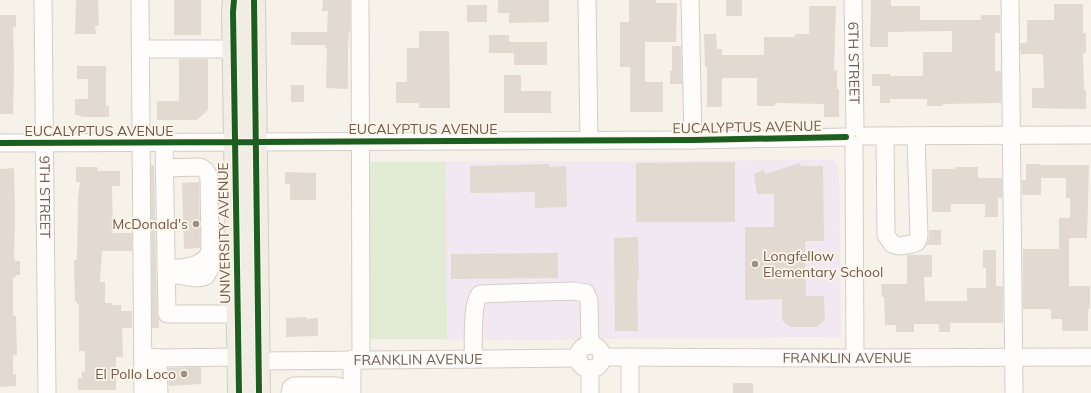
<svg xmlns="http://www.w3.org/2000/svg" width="1091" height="393" font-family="Mulish,sans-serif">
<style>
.education{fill:#f2e8f1}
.green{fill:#e2ecd4}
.building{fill:#e2d9d1}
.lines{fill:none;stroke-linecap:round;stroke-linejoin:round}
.minor-casing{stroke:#d4cdc6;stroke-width:19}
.major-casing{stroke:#d5ccc5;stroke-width:24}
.minor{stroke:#fefdfc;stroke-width:17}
.major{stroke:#f1ede5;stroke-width:22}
.cycleway-casing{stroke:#fef6ea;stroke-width:8}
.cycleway{stroke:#1b5e20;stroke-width:6}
.poi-dot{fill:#a08e82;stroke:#fef6ea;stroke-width:1.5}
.labels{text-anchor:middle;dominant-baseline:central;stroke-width:3.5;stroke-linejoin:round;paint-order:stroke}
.street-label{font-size:14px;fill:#72594b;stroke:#fef6ea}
.poi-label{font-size:14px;fill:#72594b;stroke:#fef6ea;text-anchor:end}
</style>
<rect width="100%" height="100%" fill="#f6f1e9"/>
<path class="education" d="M833 160 839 170 841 337 533 340 366 339 365 162Z"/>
<path class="green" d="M365 162H446L447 339H366Z"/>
<path class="building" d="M76 0H98L99 26H95L96 34H75Z
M174 0H201V35H174Z
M323 0H350V32H349L348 47V89L326 88 327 48H325V45H291V32H327L328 11H322Z
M498 0H549V22L509 23V13H498Z
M629 0H656V3H677L676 42H645V82H663V112H630V67H620V22H629Z
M726 0H742V16H726Z
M871 0H891V6H920V20H981V15H1000V33H995V71H1001V103L943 104V106H927V99H890V103H880V86H872V74H890V76H923V52H952V31L888 32V47H870Z
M1054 4H1083V33H1086V53H1083L1084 90H1086V109L1032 108V88H1044L1043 54H1021L1020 43H1027V20H1054Z
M467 5H487V22H467Z
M809 6H836L834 70H837V89H839V117H824V104L775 103V106H757V78H722V107H707V66H705L704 34H716L717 49H722V55H764V37H795V34H809Z
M0 15H16V27H13L14 68 13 114H0Z
M419 31H449L450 108H419V103H396V82H407V48H419Z
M489 35H509V42H547V65H514V53H489Z
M672 46H681L682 84H670V71H672Z
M179 59H208V110L197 120H157V101H179Z
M77 66H106V106H109V117H84L79 116V115H75V99H88V79H77Z
M504 75H521V91H551V113H504Z
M291 85H304V102H291Z
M735 162V222H636V163Z
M800 163 801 166H823L824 241H805L806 296H824L825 319 817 327H790L782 320V299L745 300V227H774V194H757L754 174 764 170 765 174Z
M549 164V167L566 166 567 207 535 208V192L470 193V166Z
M1026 164H1041V165H1089L1087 238H1069V286H1090V309H1088V331H1062V319H1051V309H1023V249H1059V218H1070V198H1066V178H1041V195H1022V180H1026Z
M151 165H154L157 314 159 320V328H152Z
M76 167H97L98 171H120V186H112L113 233H132V251H102L100 282H105V303H113V305H121V311H132V328H122L123 357H116V390H78V378H82V371L85 372V351H79V304H77V302H75L74 260H77L78 198 80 182H76Z
M955 167H978V178H1002V198H998V217H985V204H951V212H932V169H955Z
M14 168 15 213 14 259H15V261H20V275H16V277H13V316H16L17 355H13V374H16V386L0 387V169Z
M285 172 316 173V200H290V184H285Z
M199 182 200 248 184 249 182 183Z
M929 230H941V245H926L929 239Z
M638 237 639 279H637L638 331H615L614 238Z
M983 250H996V286H1003V323H950V332H939V324H914V332H896V325H885L884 297H882L881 284H907V255H932V277H924L925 301H967V288H986V268H983Z
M558 253V278L451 279V254Z
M306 317V319L318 318V336L286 337V318Z
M201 367V384L169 386 168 368Z
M733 383H753V393H733Z"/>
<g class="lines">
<g class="minor-casing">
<g id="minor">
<path id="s1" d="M43 0 47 393"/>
<path d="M140 0 143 393"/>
<path d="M360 0 361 359"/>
<path d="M587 0 589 140"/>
<path d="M690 0 693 140"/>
<path id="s2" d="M853 0 855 127"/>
<path d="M1010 0 1014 393"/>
<path d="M141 49H234"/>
<path d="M865 136 1091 135"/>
<path d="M885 137 886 235 892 244 899 246 912 244 917 242 919 236 916 136"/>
<path d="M0 143 693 140 846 137"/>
<path d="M164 143 167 314H237"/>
<path d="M854 145 855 358"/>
<path d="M164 168 199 167C206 169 207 172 209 178L210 251C204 268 180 269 166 268"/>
<path d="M172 275C184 274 195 281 206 276L210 268V251"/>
<circle cx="590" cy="357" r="12"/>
<path d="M147 357 158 358 159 393"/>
<path id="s3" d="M602 357 855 358 1091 357"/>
<path d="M630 357V393"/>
<path d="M158 358 238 357"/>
<path d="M352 359V393"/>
<path d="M473 359C474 345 471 303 480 294L574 291 586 293 589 300 590 345"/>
<path id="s4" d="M259 361 578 358"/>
<path d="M290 393 291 388 294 386H336L340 387 341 393"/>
<path d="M590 393V369"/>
</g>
</g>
<g class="major-casing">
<path id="major" d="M234 0 233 12 239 393
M254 0 259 393"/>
</g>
<use href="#minor" class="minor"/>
<use href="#major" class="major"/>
<g class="cycleway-casing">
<path id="cycleway" d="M234 0 233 12 239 393
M254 0 259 393
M0 143 693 140 846 137"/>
</g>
<use href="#cycleway" class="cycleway"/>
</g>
<g class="poi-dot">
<circle cx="196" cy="224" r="4"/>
<circle cx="755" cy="264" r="4"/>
<circle cx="184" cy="374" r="4"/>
</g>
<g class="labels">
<g class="street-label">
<text stroke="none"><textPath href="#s2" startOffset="63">6TH STREET</textPath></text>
<text transform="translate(747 127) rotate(-1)">EUCALYPTUS AVENUE</text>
<text x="423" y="129">EUCALYPTUS AVENUE</text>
<text x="99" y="131">EUCALYPTUS AVENUE</text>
<text stroke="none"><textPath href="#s1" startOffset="197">9TH STREET</textPath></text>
<text transform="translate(224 233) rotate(-91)">UNIVERSITY AVENUE</text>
<text stroke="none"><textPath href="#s3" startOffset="245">FRANKLIN AVENUE</textPath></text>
<text stroke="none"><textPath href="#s4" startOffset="159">FRANKLIN AVENUE</textPath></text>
</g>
<g class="poi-label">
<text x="188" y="224">McDonald's</text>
<text x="763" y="256" text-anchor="start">Longfellow<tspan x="763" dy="16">Elementary School</tspan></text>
<text x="176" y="374">El Pollo Loco</text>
</g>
</g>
</svg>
